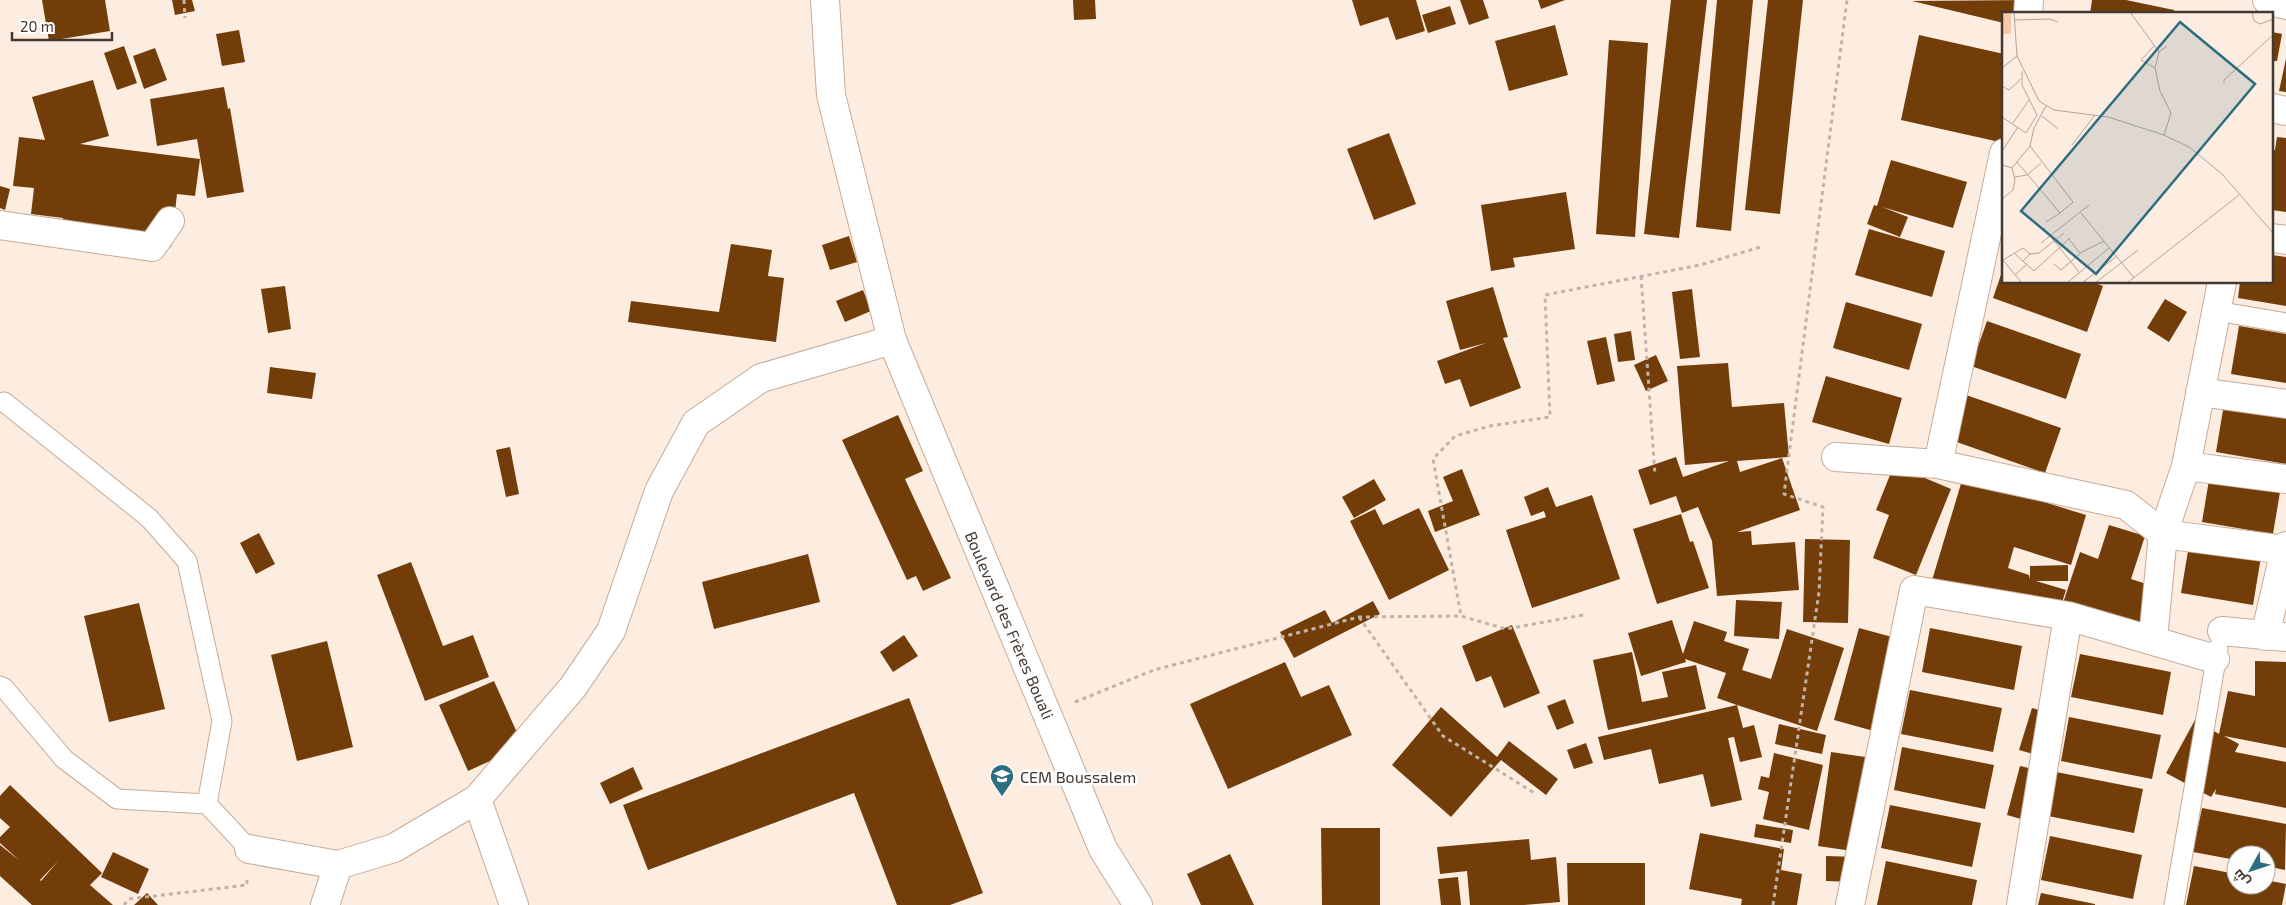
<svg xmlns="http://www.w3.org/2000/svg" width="2286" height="905" font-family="'Exo 2',Cairo,sans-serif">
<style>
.building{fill:#723d08;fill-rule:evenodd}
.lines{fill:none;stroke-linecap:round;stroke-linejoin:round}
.service-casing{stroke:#c6ab98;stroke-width:21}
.minor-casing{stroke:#c6ab98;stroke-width:30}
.tertiary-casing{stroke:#c6ab98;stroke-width:30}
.path{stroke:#c2b3a8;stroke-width:3;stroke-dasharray:4 4;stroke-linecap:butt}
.service{stroke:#fff;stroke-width:19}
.minor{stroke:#fff;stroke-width:28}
.tertiary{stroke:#fff;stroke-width:28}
.labels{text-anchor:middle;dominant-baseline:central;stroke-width:5;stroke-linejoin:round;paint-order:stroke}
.street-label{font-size:16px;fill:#443931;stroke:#fdfdfd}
.poi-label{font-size:16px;fill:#443931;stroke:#fdfdfd;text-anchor:start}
.inset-road{fill:none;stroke:#b3a49a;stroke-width:1}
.view{fill:#2c6e80;fill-opacity:0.15;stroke:#2c6e80;stroke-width:2.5}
.inset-edge{fill:none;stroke:#443931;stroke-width:2.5}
</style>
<rect width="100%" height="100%" fill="#fdece0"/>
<path class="building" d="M42 0H105L110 31 49 41Z
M172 0H192L195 11 175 15Z
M1073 0H1095L1096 19 1074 20Z
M1352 0H1416L1425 31 1396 40 1388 17 1360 26Z
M1460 0H1483L1489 18 1469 25Z
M1538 0H1565L1541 9Z
M1671 0H1707L1679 238 1644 234Z
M1717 0H1753L1731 231 1696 227Z
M1768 0H1803L1780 214 1745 210Z
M2036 0 2032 14H2004V23L1912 1Z
M2092 0H2126L2174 10V14H2090Z
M1450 6 1456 24 1428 33 1422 15Z
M1555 25 1568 75 1509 91 1495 41Z
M239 30 245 62 222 66 216 34Z
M2272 32 2282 34 2277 61H2272Z
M1919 35 2004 54V143L1901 120Z
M1609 40 1648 43 1635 237 1596 234Z
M124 46 137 83 117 90 104 53Z
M155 48 167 80 144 89 133 56Z
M2286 59V92L2279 91Z
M93 80 109 136 80 144 200 159 195 196 177 194 171 247 61 234 63 218 31 214 34 188 13 186 19 137 45 140 32 97Z
M224 87 228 109 230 108 244 192 207 198 197 139 157 146 150 99Z
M1389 133 1416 204 1374 220 1347 149Z
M2277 137 2286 138V212L2272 210V150H2275Z
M1891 160 1967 182 1953 228 1882 207 1908 217 1900 237 1867 224 1874 205 1877 206Z
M0 186 10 189 5 210 0 208Z
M1566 192 1575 249 1513 258 1515 267 1491 271 1481 205Z
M1869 229 1945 251 1932 297 1855 275Z
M849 236 857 262 830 270 822 245Z
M731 244 772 250 768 276 784 278 776 342 628 322 631 301 719 312Z
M2272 255 2286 257V306L2238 298 2240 282H2272Z
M2003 269 2004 282H2092L2103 286 2087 332 1993 298Z
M285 286 291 329 268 333 261 289Z
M1493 287 1508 337 1503 338 1521 388 1470 407 1460 379 1445 384 1437 361 1486 343 1460 350 1446 301Z
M1692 289 1700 357 1680 359 1672 292Z
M863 290 871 311 845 322 836 301Z
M2165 299 2187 312 2169 342 2147 328Z
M1846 302 1922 324 1909 370 1833 348Z
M1987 321 2081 354 2066 399 1971 366Z
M2239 326 2286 334V383L2231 374Z
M1631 331 1635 360 1618 362 1614 334Z
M1606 337 1615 381 1597 385 1587 341Z
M1656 355 1668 381 1646 391 1634 365Z
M1728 363 1732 407 1784 403 1789 457 1737 461 1740 472 1782 458 1800 510 1737 532 1751 531 1752 545 1795 542 1799 590 1717 596 1712 541 1698 507 1682 513 1676 496 1650 505 1638 470 1676 457 1683 477 1729 461 1685 465 1677 366Z
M270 367 316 373 312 399 267 393Z
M1826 376 1902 398 1889 444 1812 422Z
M1966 395 2061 428 2045 473 1951 440Z
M2224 404 2286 415V464L2216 452Z
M898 415 923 471 905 479 951 578 923 591 916 576 907 580 842 440Z
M510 447 519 494 506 497 496 450Z
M1894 465 1951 489 1916 575 1873 558 1889 515 1876 510Z
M1462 469 1480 515 1435 532 1428 511 1453 501 1443 477Z
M2210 474 2281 486 2273 534 2202 522Z
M1963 477 2086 515 2071 565 2014 547 2008 568 2029 575 2030 579V566L2068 565V581H2036L2066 590 2059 612 1930 587Z
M1374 479 1386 500 1354 518 1342 497Z
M1548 487 1556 507 1592 495 1620 579 1532 608 1506 530 1546 517 1544 511 1531 516 1524 497Z
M1419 508 1449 570 1389 600 1350 521 1375 509 1383 525Z
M1681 514 1690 542 1693 541 1709 588 1657 604 1633 529Z
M2109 525 2145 536 2131 579 2159 588 2144 636 2061 609 2080 552 2098 559Z
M259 533 275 564 256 574 240 543Z
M1805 539 1850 540 1848 623 1803 622Z
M2189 545 2261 557 2253 605 2181 593Z
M808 554 820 602 714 629 702 582Z
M411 562 443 646 473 635 489 677 425 701 377 575Z
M1736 600 1782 602 1779 639 1734 636Z
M1373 601 1380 614 1294 658 1280 632 1325 610 1332 623Z
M139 603 165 709 109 722 84 616Z
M1672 620 1683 654 1694 621 1727 632 1724 641 1749 649 1742 670 1771 679 1787 629 1844 648 1817 731 1737 705 1743 728 1754 725 1762 757 1740 762 1734 737 1728 738 1742 800 1711 807 1703 774 1659 784 1651 749 1604 760 1598 737 1737 705 1717 698 1726 673 1685 659 1686 662 1641 676 1628 633Z
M1512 625 1540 693 1504 708 1491 676 1476 682 1462 646Z
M1859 628 1903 640 1881 733 1834 720Z
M1930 628 2022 646 2014 690 1922 672Z
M904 635 918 656 893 672 880 652Z
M327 641 353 747 297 761 271 655Z
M1632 652 1642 702 1668 697 1662 672 1696 665 1706 709 1608 730 1593 660Z
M2080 654 2171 672 2163 715 2071 697Z
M2255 661 2286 662V748L2224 736 2239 744 2235 752 2286 762V808L2215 794 2216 789 2211 797 2166 773 2195 720 2219 734 2228 691 2255 696Z
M1285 662 1301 697 1329 685 1352 735 1228 789 1190 704Z
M494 681 523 746 468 771 439 705Z
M1910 690 2002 708 1993 752 1901 734Z
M909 698 983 893 950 905H897L854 793 648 870 623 805Z
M1565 699 1574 723 1557 730 1547 706Z
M1441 707 1497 757 1509 741 1558 779 1546 795 1501 760 1451 817 1392 765Z
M2032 708 2050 713 2037 755 2019 750Z
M2069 717 2161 735 2152 779 2061 761Z
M1779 724 1826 735 1822 754 1775 744Z
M1586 743 1593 763 1574 769 1567 750Z
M1902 747 1994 765 1985 809 1894 790Z
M1831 752 1879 759 1859 852 1818 846Z
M1774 753 1823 765 1809 830 1763 819 1769 792 1758 789 1761 776 1769 778Z
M2020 766 2042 771 2028 821 2007 815Z
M633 767 643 789 610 804 600 783Z
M2051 771 2143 789 2134 833 2043 815Z
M10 785 102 873 90 885 113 905H32L0 876V845L20 861 0 843V837L10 827 0 818V796ZM59 860 41 881 40 880Z
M1890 805 1981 823 1972 867 1881 848Z
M2202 808 2286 824 2285 870 2266 866V855H2236V860L2193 852Z
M1756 824 1793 830 1791 843 1754 837Z
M1321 828H1380V905H1322Z
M1700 833 1784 849 1781 870 1802 874 1797 905H1741L1742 899 1689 889Z
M2050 836 2142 855 2133 899 2041 880Z
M1529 839 1531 860 1556 857 1560 902 1524 905H1470L1467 871 1440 874 1437 847Z
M113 852 149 869 138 894 101 877Z
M1230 854 1254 905H1201L1187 874Z
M1826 856 1858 857 1857 882 1826 881Z
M1886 861 1977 880 1972 905H1877Z
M1567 863H1645V905H1568Z
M2194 866 2236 874V885H2266V880L2286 884 2282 905H2186Z
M1458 877 1461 905H1441L1438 879Z
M147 893 158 905H134Z
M2041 893 2095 904V905H2038Z"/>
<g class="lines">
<g class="service-casing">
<path id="service" d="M2216 311 2286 323
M4 402 149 518 187 561 222 721 207 804
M0 686 4 688 64 759 117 799 207 804 249 849
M2174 905 2218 648"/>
</g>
<g class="minor-casing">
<path id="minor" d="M2267 0 2286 5
M2028 14 2029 0
M2272 108 2286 111
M0 225 152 247 170 221
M2272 238 2286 240
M2200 392 2286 404
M1836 457 1938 464 2126 505 2163 534 2286 550
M1938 464 2004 153
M2186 466 2286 479
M2222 631 2286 637
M2265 636 2286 546
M2153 639 2163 534 2186 466 2222 282
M477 799 514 905
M249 849 338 865 394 848 477 799 573 687 611 631 659 491 696 423 761 378 892 340
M325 905 338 865
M1850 905 1914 590 2068 616
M2021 905 2068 616 2215 659"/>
</g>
<g class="tertiary-casing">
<path id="tertiary" d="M825 0 831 95 892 340 1103 849 1138 905"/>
</g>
<path class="path" d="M184 0 185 18
M1641 276 1655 475
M1583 615 1506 629 1461 616 1433 459 1455 436 1490 426 1550 417 1545 295 1700 265 1764 246
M1359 617 1443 736 1536 794
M1075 702 1154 670 1359 617 1461 616
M124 905 129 899 247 885V880
M1773 905 1819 592 1823 507 1784 494 1847 0"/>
<use href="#service" class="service"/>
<use href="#minor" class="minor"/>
<use href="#tertiary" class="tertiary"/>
</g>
<defs>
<g id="school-pin" transform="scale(1.25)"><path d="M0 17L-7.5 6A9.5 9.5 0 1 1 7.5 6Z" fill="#2c6e80" stroke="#fdfdfd"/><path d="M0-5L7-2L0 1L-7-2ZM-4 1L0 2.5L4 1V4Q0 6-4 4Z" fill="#fff"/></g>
</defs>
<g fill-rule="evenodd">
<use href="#school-pin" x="1002" y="776"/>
</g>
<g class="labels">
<g class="street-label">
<text transform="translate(1010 625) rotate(67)">Boulevard des Frères Bouali</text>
</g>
<g class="poi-label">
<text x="1020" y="776">CEM Boussalem</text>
</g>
</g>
<g transform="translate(2002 12)">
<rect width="271" height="271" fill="#fdece0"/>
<path d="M0 0H9V21L0 23Z" fill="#f5c9a8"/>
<path class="inset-road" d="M12 0 15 44 37 89 52 98 106 105 162 123 187 135 220 162 272 222M128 0 157 40M250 0 252 9 258 12 272 7M12 8 48 7 56 10M153 33 139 48 153 56M0 56 15 44M222 71V68L272 22M0 74 7 78 19 67M40 104 56 117M0 105 24 121 35 103 20 73V59M11 111 27 88M162 123 169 101 158 79 153 56 157 40 165 34M70 133 93 103M28 134 71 190 58 201M0 139 16 115M15 150 58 201 44 210M0 153 10 156 13 168 11 178 0 187M10 156 28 134 32 116 44 94M13 165 25 163 39 151M79 201 132 266M42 216 77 260M66 226 78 241M39 231 87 193M13 242 32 259 67 227M0 247 20 271M1 248 21 236 28 242M21 249 28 242 37 241 62 221M52 252 59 258 80 240 102 229M13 263 25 252M65 271 107 236M80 271 115 244M93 271 136 238M125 271 237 183"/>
<path class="view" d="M178 10 253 72 94 262 19 199Z"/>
<rect width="271" height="271" class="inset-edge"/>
</g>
<g transform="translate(2251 870) rotate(230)"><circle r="24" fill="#fdfdfd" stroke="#b3afab"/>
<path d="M0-4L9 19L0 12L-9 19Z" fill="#2c6e80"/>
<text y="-8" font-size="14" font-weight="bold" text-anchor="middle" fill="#443931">ش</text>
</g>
<path d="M12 32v8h100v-8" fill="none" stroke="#443931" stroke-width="2.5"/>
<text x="20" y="32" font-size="15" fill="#443931" stroke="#fdfdfd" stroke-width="4" paint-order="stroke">20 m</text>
</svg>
